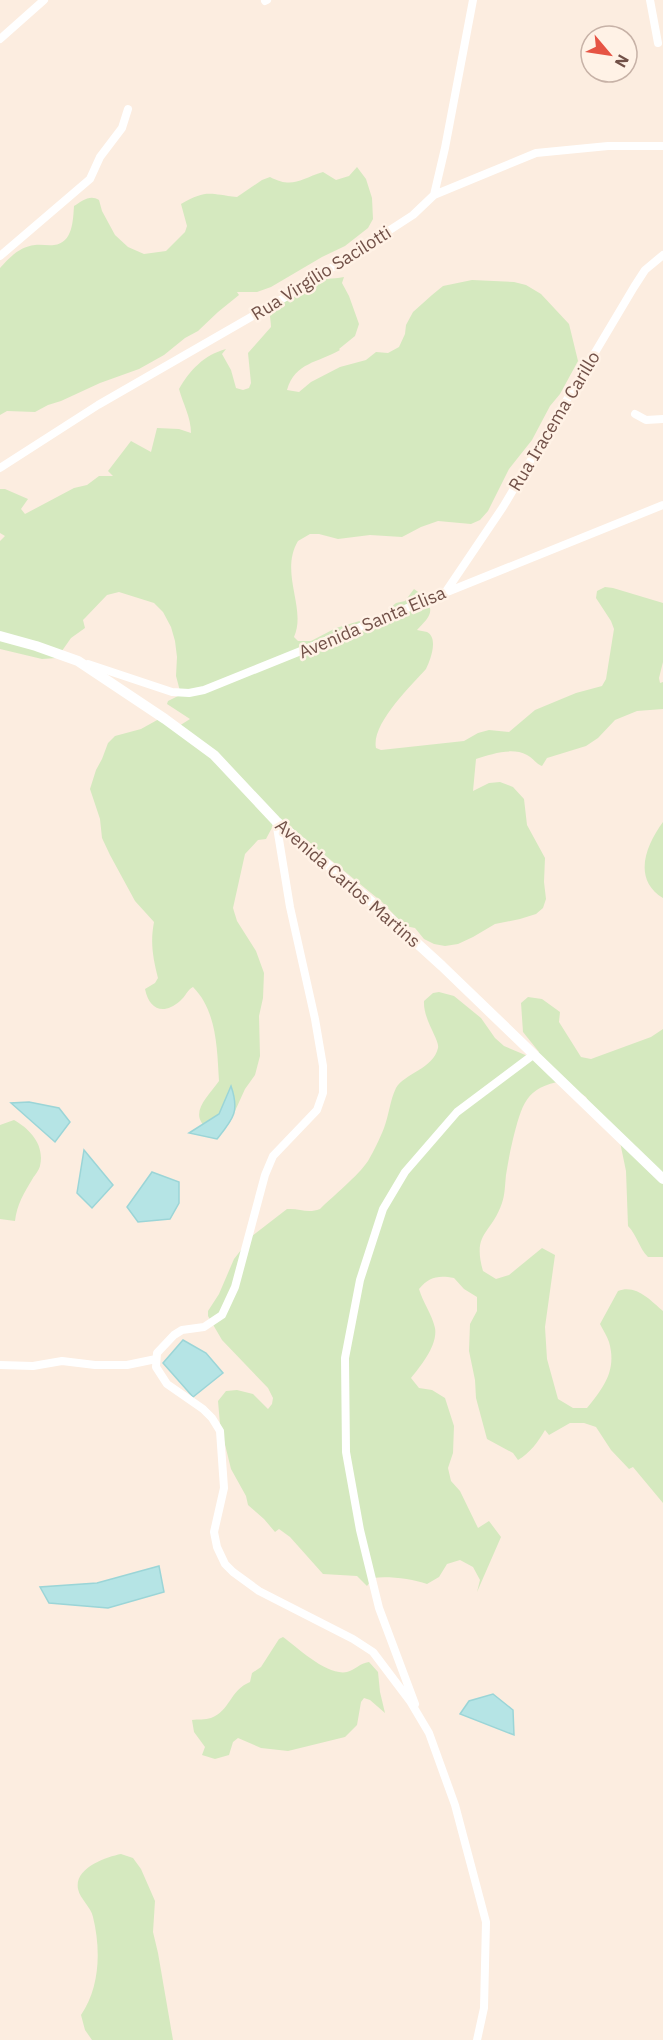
<svg xmlns="http://www.w3.org/2000/svg" width="663" height="2040" font-family="'IBM Plex Sans',sans-serif">
<style>
.green{fill:#d5e9bf}
.water{fill:#b5e4e5;stroke:#9bd5d7;stroke-width:1.5}
.lines{fill:none;stroke-linecap:round;stroke-linejoin:round}
.street{stroke:#fff;stroke-width:8}
.secondary{stroke:#fff;stroke-width:10}
.labels{text-anchor:middle;dominant-baseline:central;stroke-width:5;stroke-linejoin:round;paint-order:stroke}
.street-label{font-size:18px;fill:#725148;stroke:#fff2e6}
</style>
<rect width="100%" height="100%" fill="#fcede0"/>
<path class="green" d="M357 167 366 179 372 198 373 219 368 228 345 246 322 257 271 287 257 292H237L239 295 218 312 198 331 185 338 164 355 139 369 100 383 61 401 48 405 35 412 7 411 0 415V268C10 257 19 247 35 245 41 244 48 246 54 245 73 243 73 220 74 206 82 201 90 194 99 200L102 211 115 235 128 247 144 254 166 251 185 232 187 226 181 204C207 189 209 194 237 197L262 180 270 177C293 189 300 179 323 172L336 180 349 176Z
M344 277 342 283 349 296 359 324 355 336 339 349 340 350C318 363 295 362 287 390L299 392 311 382 340 367 366 360 376 352 388 353 399 347 405 334 406 325 413 312 432 295 443 286 472 280 514 282 526 285 541 294 569 324 578 361 560 394 550 406 532 440 509 469 488 511 480 520 471 524 438 521 421 527 402 537 370 535 338 539 319 534H310L298 541C279 573 307 608 294 637L298 641H311L336 628 383 614 396 603 405 601 414 589C419 592 421 595 425 599 437 612 426 620 417 630 420 631 424 631 427 632 439 638 430 661 426 669 411 686 371 724 376 748L381 750 464 741 478 733 489 730 509 732 535 710 576 693 602 686 606 679 614 629 611 621 596 598 597 591 605 587 613 588 663 603V662L659 678 660 683 663 682V709L637 711 615 720 598 738 586 746 547 758 542 766C536 764 533 758 527 755 512 747 491 754 476 759L473 791 489 783 500 782 513 787 524 799 527 825 545 858 544 882 546 899 543 908 536 914 520 919 495 924 473 937 458 944 445 946 434 944 424 939 415 928 405 926 382 902 282 820 275 822 266 839 258 840 245 854 233 908 237 921 256 951 264 973 263 998 259 1016 260 1056 255 1075 245 1089 230 1122 209 1130C187 1114 207 1098 219 1081 217 1049 217 1011 193 987 187 990 186 996 180 1001 163 1016 149 1009 145 989L155 983 158 978C153 958 150 943 154 922L135 901 110 855 102 838 100 819 90 789 96 770 102 759 108 743 115 736 141 729 159 719 179 726 190 719 167 704 168 701 178 696 180 691 176 676 177 657 175 641 171 627 163 612 154 603 119 592 107 595 85 618 83 620 85 628 71 638 57 658 42 659 0 649V541L5 536 0 533V489H5L28 499 21 509 25 514 74 488 87 485 99 476H113L108 471 131 441 151 452 157 428 179 429 191 433C191 417 183 404 179 389 190 370 204 355 226 349L222 354 231 370 236 388 243 390 249 388 251 383 248 353 271 327C271 321 269 314 270 308 273 295 308 281 320 279 328 278 336 279 344 277Z
M663 822V898C632 879 646 845 663 822Z
M439 992 454 996 481 1018 495 1038 504 1046 530 1057 539 1052 523 1032 521 1003 528 997 542 999 560 1012 559 1022 581 1057 591 1059 651 1037 663 1029V1257H648C639 1248 637 1235 628 1226L626 1171 620 1142 593 1109 586 1097 563 1081C525 1087 522 1105 513 1139 510 1151 508 1163 506 1175 505 1184 505 1195 502 1203 491 1235 472 1232 483 1271L496 1279 509 1275 542 1248 555 1255 545 1327 547 1359 558 1399 573 1408H587C604 1387 617 1370 609 1342 607 1336 603 1330 600 1324L618 1291C636 1284 650 1300 663 1311V1503L633 1467 629 1469 611 1450 596 1427 584 1423H570L549 1435 545 1430C538 1442 530 1453 518 1460L513 1453 487 1439 476 1398 475 1380 469 1351 470 1324 477 1311V1297L464 1289 454 1278C438 1275 429 1277 419 1289 423 1303 432 1314 435 1328 438 1345 421 1366 411 1378L419 1388 432 1390 445 1398 454 1426 453 1453 448 1468 451 1481 460 1491 478 1528 489 1521 501 1537 477 1592 480 1580 473 1567 460 1560 447 1564 439 1577 427 1584C412 1579 389 1576 373 1578L367 1586 357 1576 323 1574 290 1537 279 1529 275 1532 264 1519 248 1505 246 1496 231 1469 220 1424 218 1401 226 1391 237 1390 253 1394 268 1409 272 1404 273 1398 268 1388 222 1340 208 1316V1311L219 1294 234 1259 252 1236 287 1209C300 1208 307 1214 320 1209 333 1196 358 1176 368 1161 374 1151 380 1138 384 1128 389 1115 390 1100 396 1088 405 1073 433 1069 438 1048 440 1040 423 1020 424 1001L433 993Z
M14 1120C30 1129 45 1145 40 1166 39 1170 35 1175 33 1178 24 1193 17 1204 15 1221L0 1219V1125Z
M283 1637C298 1648 327 1676 347 1672 355 1670 360 1663 369 1662L378 1672 380 1692 385 1713 370 1700 364 1698 361 1702 357 1725 345 1737 288 1751 261 1748 238 1738 233 1742 229 1755 215 1759 202 1755 205 1747 194 1732 192 1720C198 1719 205 1720 211 1718 230 1711 230 1690 250 1682L252 1673 261 1667 279 1639Z
M121 1854 133 1858 141 1869 155 1901 153 1932 158 1953 173 2040H92L85 2030 81 2015C100 1987 101 1950 93 1917 91 1907 80 1899 78 1889 74 1868 106 1857 121 1854Z"/>
<path class="water" d="M231 1086C240 1112 233 1119 217 1139L189 1133 219 1114Z
M29 1102 59 1108 70 1122 55 1142 11 1103Z
M84 1150 113 1185 92 1208 77 1193Z
M152 1172 179 1182V1203L170 1219 138 1222 127 1207Z
M183 1340 206 1353 223 1373 193 1397 163 1363Z
M159 1566 164 1592 108 1608 49 1603 40 1587 97 1583Z
M493 1694 513 1710 514 1735 460 1714 469 1701Z"/>
<g class="lines">
<path class="street" d="M650 0 658 43
M265 1 267 0
M0 39 44 0
M434 195 445 148 473 0
M0 256 90 179 100 157 122 128 128 109
M635 414 646 420 663 419
M0 468 98 405 296 291 413 215 434 195 536 153 608 146H663
M447 590 503 507 634 287 645 270 663 255
M88 664 172 692 189 693 204 690 663 505
M276 821 290 907 315 1019 323 1066V1093L317 1110 273 1156 265 1175 235 1287 222 1315 204 1327 182 1330 174 1335 157 1353 156 1367 167 1384 203 1409 212 1418 220 1431 224 1488 214 1532 217 1547 225 1564 233 1572 259 1591 353 1639 373 1652 410 1701 429 1733 455 1805 486 1922 484 2008 477 2040
M0 1365 33 1366 62 1361 95 1365H127L156 1359
M415 1704 379 1608 360 1530 346 1452 345 1358 360 1280 383 1209 405 1172 457 1112 533 1055"/>
<path class="secondary" d="M0 636 36 646 78 661 165 719 214 755 276 821 374 904 442 966 663 1179"/>
</g>
<g class="labels">
<g class="street-label">
<text transform="translate(321 273) rotate(-32)">Rua Virgílio Sacilotti</text>
<text transform="translate(554 421) rotate(-59)">Rua Iracema Carillo</text>
<text transform="translate(372 622) rotate(-23)">Avenida Santa Elisa</text>
<text transform="translate(348 883) rotate(41)">Avenida Carlos Martins</text>
</g>
</g>
<g transform="translate(609 54) rotate(119)"><circle r="28" fill="#fff2e6" stroke="#c7b2a7" stroke-width="1.5"/>
<path d="M0-4.5L10 22L0 15L-10 22Z" fill="#e65444"/>
<text y="-9" font-size="16" font-weight="bold" text-anchor="middle" fill="#725148">N</text>
</g>
</svg>
